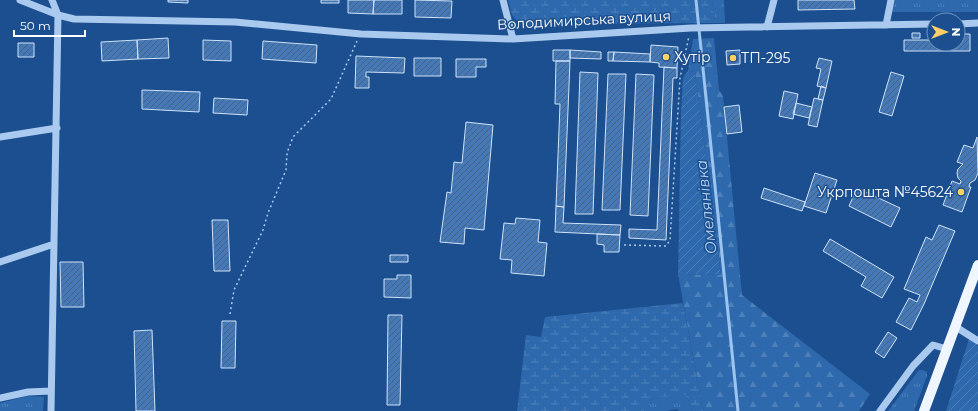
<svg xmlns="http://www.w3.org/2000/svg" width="978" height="411" font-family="Montserrat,sans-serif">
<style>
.grass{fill:url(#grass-tufts)}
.forest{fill:url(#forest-firs)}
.wetland{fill:url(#wetland-marsh)}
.garden{fill:url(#garden-furrows)}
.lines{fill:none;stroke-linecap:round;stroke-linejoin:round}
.stream{stroke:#9cc4f0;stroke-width:3}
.building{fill:url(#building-hatch);stroke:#cfe3fa}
.path{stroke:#a9c9ee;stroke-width:1.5;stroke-dasharray:2 3;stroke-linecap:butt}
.minor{stroke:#a9c9ee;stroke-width:7}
.major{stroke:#f0f6ff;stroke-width:10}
.poi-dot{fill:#ffd166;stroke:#1b4f8f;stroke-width:1.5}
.labels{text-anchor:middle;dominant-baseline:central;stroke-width:3;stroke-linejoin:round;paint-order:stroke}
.street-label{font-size:14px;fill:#fff;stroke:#1b4f8f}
.poi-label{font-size:14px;fill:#fff;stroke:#1b4f8f;text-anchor:start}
.water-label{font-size:15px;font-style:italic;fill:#b5d3f5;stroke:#1b4f8f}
</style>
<defs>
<pattern id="grass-tufts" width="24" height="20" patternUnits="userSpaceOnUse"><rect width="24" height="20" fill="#2e69ad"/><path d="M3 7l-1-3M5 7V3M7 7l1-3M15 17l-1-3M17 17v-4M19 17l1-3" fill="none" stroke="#4d80b9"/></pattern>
<pattern id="forest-firs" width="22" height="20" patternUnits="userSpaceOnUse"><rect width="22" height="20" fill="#2e69ad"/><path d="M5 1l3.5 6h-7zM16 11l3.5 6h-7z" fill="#4d80b9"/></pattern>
<pattern id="wetland-marsh" width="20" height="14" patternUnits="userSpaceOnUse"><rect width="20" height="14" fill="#2e69ad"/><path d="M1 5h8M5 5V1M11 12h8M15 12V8" fill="none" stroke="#4d80b9"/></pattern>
<pattern id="garden-furrows" width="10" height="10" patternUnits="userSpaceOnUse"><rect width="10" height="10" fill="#2e69ad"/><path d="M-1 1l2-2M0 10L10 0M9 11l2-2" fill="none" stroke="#4d80b9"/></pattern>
<pattern id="building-hatch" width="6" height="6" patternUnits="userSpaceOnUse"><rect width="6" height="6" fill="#4478b7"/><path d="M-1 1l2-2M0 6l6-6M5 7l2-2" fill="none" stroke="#486282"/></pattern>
</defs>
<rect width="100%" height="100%" fill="#1b4f8f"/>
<path class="grass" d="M712 0H724L725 23H715Z
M895 0H978V12H892Z
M919 370H923L927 372V376L914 411H888Z
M678 394H686L692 411H680L676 409 666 411H644L645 403 653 398Z
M28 396 44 397 43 411H0V403Z"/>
<path class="forest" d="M714 38 719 90 723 96 742 295 870 394 859 411H703L678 274 721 275 695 72 688 71 693 39Z"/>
<path class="wetland" d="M508 0H712L715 23 555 24 527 27 519 24 512 15Z
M683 303 703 411H692L686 394 653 398 645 404 644 411H517L526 335 541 337 545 317Z"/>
<path class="garden" d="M688 71 695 72 721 275 678 274 681 113 683 78Z
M969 339 978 346V411H946Z"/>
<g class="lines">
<path class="stream" d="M696 0 738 411"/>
</g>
<path class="building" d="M168 0H188V3L168 2Z
M321 0H339V3H321Z
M348 0H374L373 14 348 13Z
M374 0H402V14H373Z
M415 0 452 1 451 18 415 17Z
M798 0H854L855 9 798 10Z
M912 33H920V38H912Z
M958 34H970V51H904V40H934V44H958Z
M168 38 169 58 138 59 137 40Z
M137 40 138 59 102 61 101 42Z
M203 40 231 41V61L203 60Z
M263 41 317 45 316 63 262 59Z
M18 43H34V57H18Z
M651 45 678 47 677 68 659 67V63L650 62Z
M553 50H570V61H553Z
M570 50 601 52V59L570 58Z
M740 50V64L727 65 726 51Z
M608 52H614L613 61H608Z
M614 52 650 54V62L613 61Z
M356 56 405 58 404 73 366 72V77H369V88H355Z
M414 58H441V76H414Z
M819 58 832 61 826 88 817 86 821 69 816 68Z
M456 59H486V67H476V77H456Z
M556 61H570L564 207 556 206 560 104H555Z
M664 67 677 68V78H673L666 240 629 238V229L657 230Z
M580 72 598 73 593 214H575Z
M891 72 904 76 892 116 879 112Z
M608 74H626L620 210H602Z
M636 74 654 75 648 216 630 215Z
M821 86 826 88 823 100 818 99Z
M142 90 200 92 199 112 142 109Z
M784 91 798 94 793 119 779 116Z
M214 98 248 100 247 115 213 113Z
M814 98 823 100 817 127 808 125Z
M796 103 812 107 809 118 793 114Z
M739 105 742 132 727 134 724 107Z
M466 122 493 125 484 230 465 228 464 244 440 242 447 192 451 193 454 162 462 163Z
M977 137 978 173 975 180 970 183 969 187H971L962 212 943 205 952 181 960 184 961 181 958 178 957 173 958 169 963 164 957 162 964 145 973 148Z
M815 173 837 180 826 213 804 206Z
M764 188 805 202 802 211 761 198Z
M857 188 900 208 891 227 849 206Z
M556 206 564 207 563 223 621 225 620 235 555 232Z
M516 218 540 220 538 242 547 243 544 276 511 273 512 260 500 259 504 223 515 224Z
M212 220H228L230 271H214Z
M939 225 955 231 924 304 911 330 896 322 909 298 917 302 920 295 904 289 926 237 932 240Z
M597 234 620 235 619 252H604V245L597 244Z
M830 239 894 277 882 298 861 286 866 277 823 251Z
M390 255H408V262H390Z
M60 262H83L84 307H61Z
M397 275H411V298L384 297V279H397Z
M388 315H402L400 405H387Z
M222 321H236L235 368H221Z
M152 330 155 411H136L134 331Z
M888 332 897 338 884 358 875 352Z"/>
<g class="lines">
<path class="path" d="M624 245 666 246 670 240 680 78 689 36
M230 314 234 290 263 230 268 213 286 170 287 153 293 137 331 99 357 41"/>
<path class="minor" d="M20 0 58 15 74 19 235 22 361 34 513 39 691 28 934 24
M503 0 513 39
M958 24 978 23
M886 25 891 0
M767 27 774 0
M0 137 57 128
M0 262 54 244
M956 327 978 341
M0 398 28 392 51 391
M51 411 58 15 52 0
M880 411 913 366 933 345 947 349"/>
<path class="major" d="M924 411 978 265"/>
</g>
<g class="poi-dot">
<circle cx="666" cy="57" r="4"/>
<circle cx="733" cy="58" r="4"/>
<circle cx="961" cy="192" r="4"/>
</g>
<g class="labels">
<g class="street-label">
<text transform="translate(584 20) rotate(-3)">Володимирська вулиця</text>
</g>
<g class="poi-label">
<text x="674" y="57">Хутір</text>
<text x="741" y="58">ТП-295</text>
<text x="953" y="192" text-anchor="end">Укрпошта №45624</text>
</g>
<g class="water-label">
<text transform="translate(706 207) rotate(-96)">Омелянівка</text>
</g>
</g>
<g transform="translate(946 32) rotate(90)"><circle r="19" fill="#1b4f8f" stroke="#7695bc"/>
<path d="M0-3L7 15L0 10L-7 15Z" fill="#ffd166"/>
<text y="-6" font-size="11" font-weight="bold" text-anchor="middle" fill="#ffffff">N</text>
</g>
<path d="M14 30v6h71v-6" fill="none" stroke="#ffffff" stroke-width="2"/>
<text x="20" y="30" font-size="12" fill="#ffffff" stroke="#1b4f8f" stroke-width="3" paint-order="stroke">50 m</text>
</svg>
